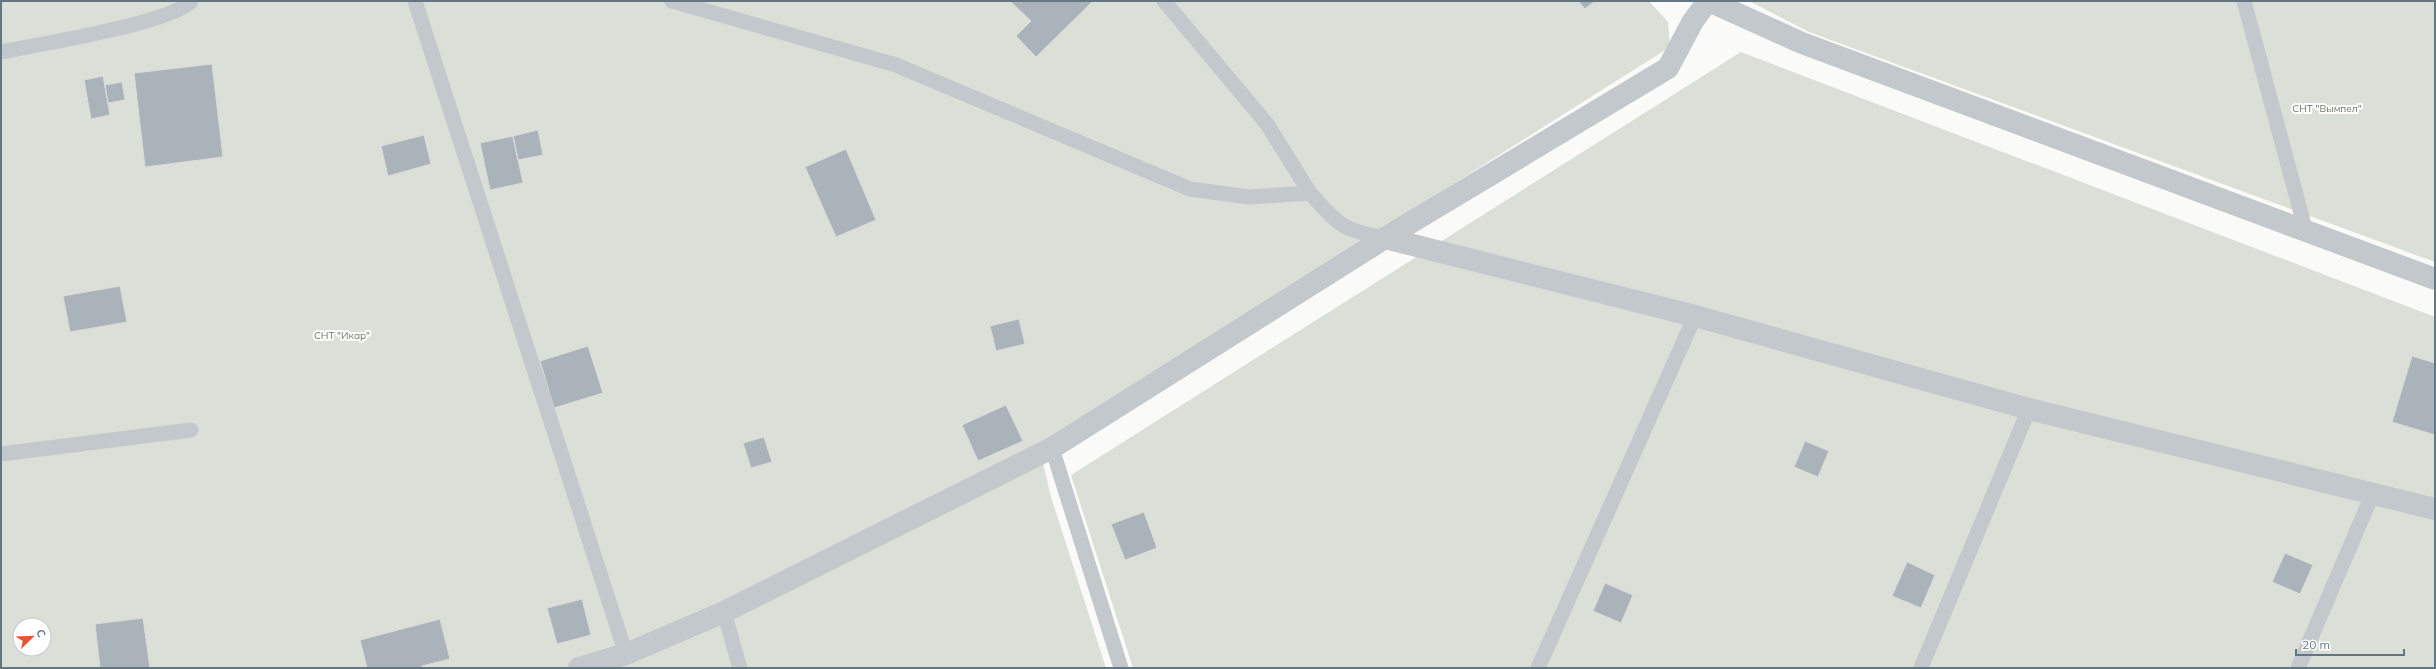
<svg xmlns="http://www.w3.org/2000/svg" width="2436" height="669" font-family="Mulish,sans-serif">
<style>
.green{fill:#dadfd7;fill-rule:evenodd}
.building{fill:#aab3b9;stroke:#dcdcda}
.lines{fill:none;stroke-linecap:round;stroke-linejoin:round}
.lane{stroke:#c3c8cc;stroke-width:15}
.street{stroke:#c3c8cc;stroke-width:22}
.labels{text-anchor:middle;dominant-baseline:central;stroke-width:4;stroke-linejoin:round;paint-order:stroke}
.park-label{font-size:10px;fill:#687a64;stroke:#fff}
</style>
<rect width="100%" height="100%" fill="#fafaf8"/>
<path class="green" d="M1 1H1649L1668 22 1670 47 1039 446 1051 497 1106 668H1ZM20 625H44V649H20Z
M1749 1H2435V262L1809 32Z
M1741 52 2435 317V668H1133L1071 475Z"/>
<path class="building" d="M1010 1H1093L1036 57 1016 36 1031 21Z
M1578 1H1595L1585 9Z
M212 64 223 157 145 167 134 73Z
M103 76 110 115 91 119 84 80Z
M122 82 125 100 108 103 105 85Z
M538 130 543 155 518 160 513 136Z
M424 135 431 164 388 176 381 146Z
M513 136 523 183 490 190 480 143Z
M846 149 876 220 836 237 805 167Z
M120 286 127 322 70 332 63 296Z
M1019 319 1025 344 996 351 990 326Z
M588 346 603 393 554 408 540 361Z
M2412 356 2435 363V435L2392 422Z
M1006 405 1023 441 978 461 962 425Z
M764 437 772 462 751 468 743 443Z
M1805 441 1829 451 1818 477 1794 467Z
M1144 512 1157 548 1125 560 1111 524Z
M2285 553 2313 565 2300 594 2272 582Z
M1907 562 1935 575 1921 608 1892 596Z
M1605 583 1633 595 1621 623 1593 611Z
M582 599 591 635 557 644 547 608Z
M143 618 150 668H100L95 624Z
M440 619 450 659 422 666V668H367L360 640Z"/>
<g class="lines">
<path class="lane" d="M415 1 626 654
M672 1 896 65 1190 189 1249 197 1310 193C1339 225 1341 230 1385 238
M1164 1 1267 124 1310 193
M2244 1 2306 232
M1 52C36 45 172 23 191 1
M1052 448 1121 668
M1 454 191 430
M724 612 740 668
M1538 668 1695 316
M1921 668 2029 409
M2298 668 2373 493"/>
<path class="street" d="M1709 1 1802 43 2435 279
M1385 238 1668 68 1693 21 1708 1
M579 668 626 654 724 612 1052 448 1385 238 1695 316 2029 409 2435 509"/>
</g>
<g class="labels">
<g class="park-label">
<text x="2327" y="108">СНТ "Вымпел"</text>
<text x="342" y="335">СНТ "Икар"</text>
</g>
</g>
<rect width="2436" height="669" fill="none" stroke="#657683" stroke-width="4"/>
<g transform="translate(32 637) rotate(67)"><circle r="19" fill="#ffffff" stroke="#c1c8cd"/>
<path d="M0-3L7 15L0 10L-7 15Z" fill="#e4572e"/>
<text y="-6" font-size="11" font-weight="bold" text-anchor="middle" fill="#657683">С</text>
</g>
<path d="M2296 649v6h108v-6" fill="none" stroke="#657683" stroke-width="2"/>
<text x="2302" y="649" font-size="12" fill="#657683" stroke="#ffffff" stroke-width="3" paint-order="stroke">20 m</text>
</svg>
